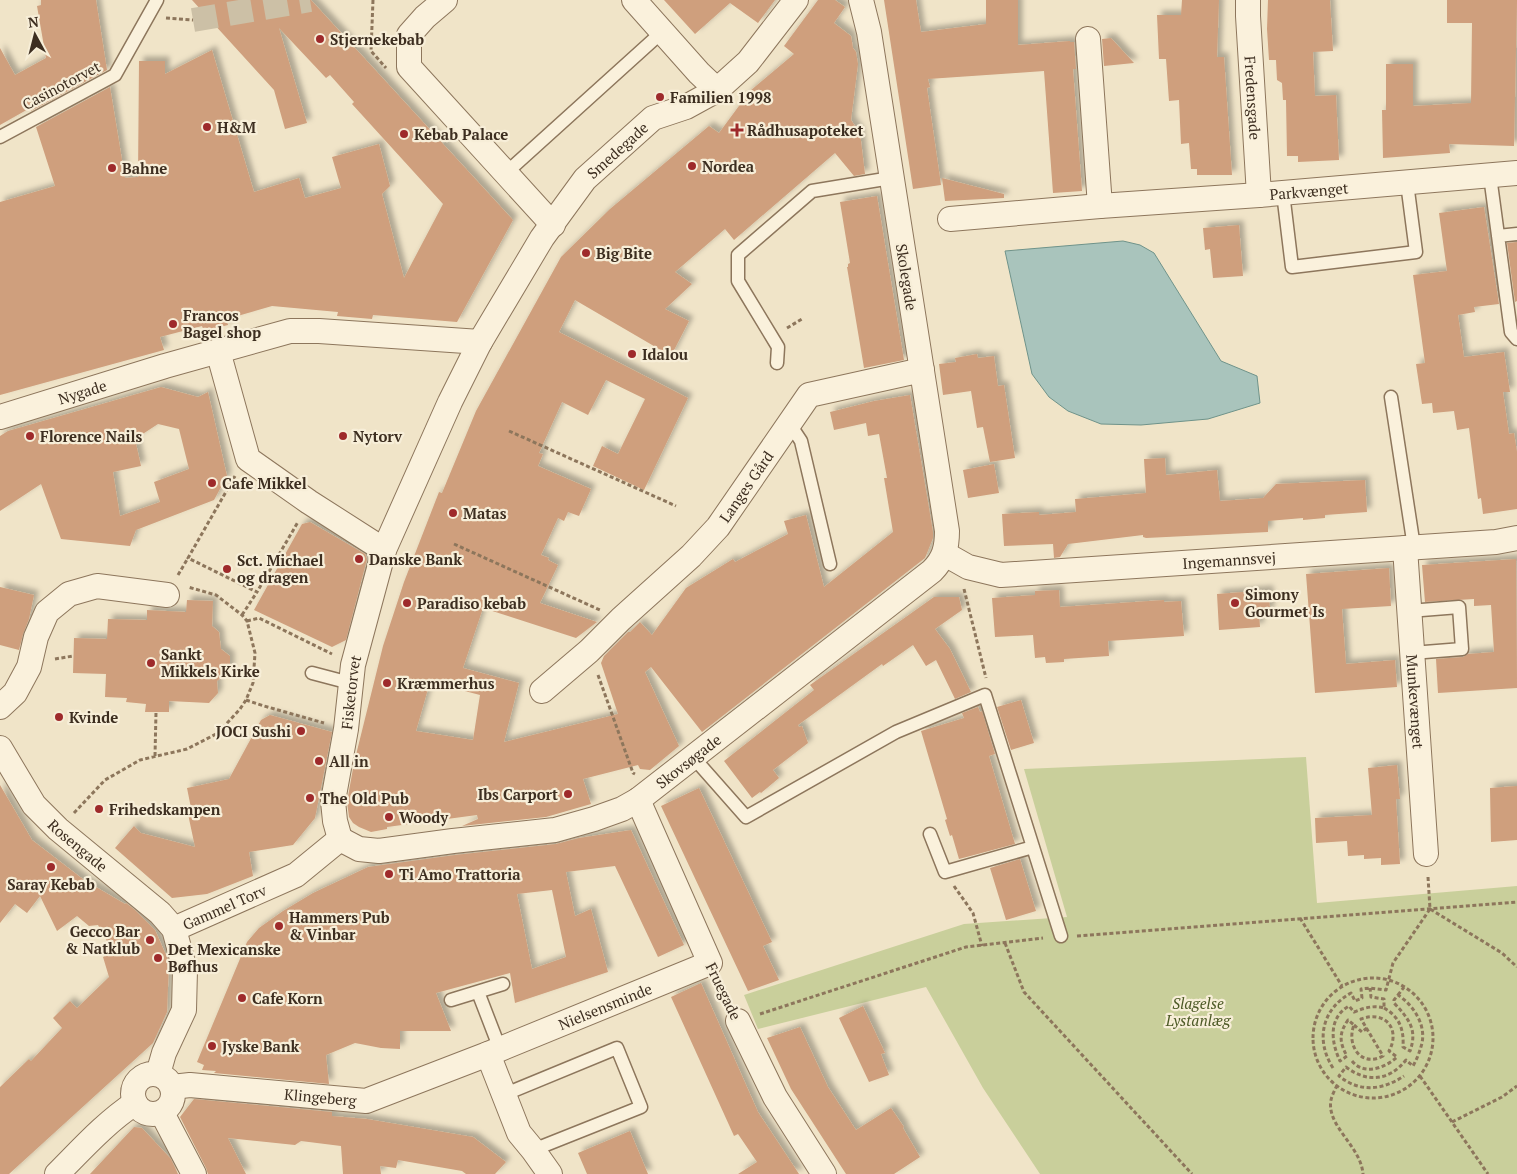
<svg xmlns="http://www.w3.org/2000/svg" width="1517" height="1174" font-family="'PT Serif',serif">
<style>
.green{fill:#c9cf9b}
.water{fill:#a9c4bc;stroke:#6f938a}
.building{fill:#cf9f7d;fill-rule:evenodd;filter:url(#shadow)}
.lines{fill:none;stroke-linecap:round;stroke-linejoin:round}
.street-tunnel{stroke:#ccc0a6;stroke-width:24;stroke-dasharray:24 12;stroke-linecap:butt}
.lane-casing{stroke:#8d765c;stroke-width:15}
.street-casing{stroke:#8d765c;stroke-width:26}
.path{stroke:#8d765c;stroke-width:3;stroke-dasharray:4 2.5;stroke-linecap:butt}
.lane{stroke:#faf1dc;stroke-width:12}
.street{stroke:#faf1dc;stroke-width:24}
.poi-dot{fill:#9e2a2b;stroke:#f7eed8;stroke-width:2}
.labels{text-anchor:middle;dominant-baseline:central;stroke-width:4.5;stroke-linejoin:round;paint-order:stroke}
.poi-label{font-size:15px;font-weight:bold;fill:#3d2e20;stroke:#f7eed8;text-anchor:start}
.street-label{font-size:15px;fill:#3d2e20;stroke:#f7eed8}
.park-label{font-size:15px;font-style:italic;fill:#4d5a26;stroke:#f7eed8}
</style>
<defs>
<filter id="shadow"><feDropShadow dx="4.5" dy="-4.5" stdDeviation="2.5" flood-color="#0004"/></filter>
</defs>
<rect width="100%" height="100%" fill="#f0e4c8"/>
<path class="green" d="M1306 757 1317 903 1517 886V1174H1040L983 1088 926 987 758 1029 744 995 964 924 1067 917 1024 769Z"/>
<path class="water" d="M1123 241 1140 245 1154 253 1221 361 1257 376 1260 403 1208 419 1141 425 1101 424 1068 411 1049 397 1032 374 1005 251Z"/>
<path class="building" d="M41 0H96L107 70 31 111 30 108 0 125V48L15 75 46 58 37 6 41 5Z
M192 0H311L513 220 457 322 373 315 372 319 337 316 338 312 272 306 227 319 228 325 204 331 202 326 160 337 164 350 0 395V202L55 186 36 127 110 87 125 178 138 177 139 61H165V74L212 50 254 192 299 178 305 198 341 188 332 157 379 144 390 186 382 194 404 278 443 204 352 104 354 102 330 75 326 78 279 28 307 123 285 129 274 90Z
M664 0H775L758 23 730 3 695 34Z
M818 0H835L845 7 834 23 851 36 853 48 856 52 858 64 851 120 860 133 865 174 854 176 835 153 734 240 725 229 675 272 692 284 665 309 689 321 671 356 575 300 559 332 688 398 644 490 593 466 602 446 618 454 645 399 606 380 588 415 562 402 539 453 543 454 538 466 591 489 579 516 568 512 564 521 558 518 541 555 549 558 548 560 558 565 540 603 597 622 576 638 483 608 463 668 519 683 504 742 618 714 601 663 604 656 628 632H630L640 622 652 635 686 588 733 559 735 562 788 534 784 521 806 515 824 587 893 532 884 478H887L879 434 868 436 866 423 834 430 830 412 874 401 910 395 933 532V538L925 558 702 732 651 667 645 672 679 746 650 770 640 769 638 765 583 779 591 804 546 817 462 826 478 819 477 815 387 827V829L371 832 359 827 353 823 349 817 347 802 354 763 383 646 404 582 439 492 442 493 476 411 561 257 610 209 709 126 719 133 750 91 794 54 784 46ZM430 682 480 695 473 740 416 731Z
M884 0H916L921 32 986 24V0H1018V45L1070 41V42H1074L1076 69H1073L1082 191 1053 193 1044 71 928 79 930 87 927 88 941 185 913 189Z
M1182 0H1219L1217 57H1224L1232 175H1197V169H1191L1189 143 1181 144 1179 100 1169 101 1166 59H1159L1157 15H1181Z
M1268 0H1330L1333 51 1313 52 1315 96 1336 95 1339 160 1298 162V156H1287L1286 100H1283L1282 83 1277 80 1276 60H1269L1267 29Z
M1447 0H1517L1514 146 1449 144 1450 153 1383 158 1382 110H1386V64H1413V106L1471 103 1472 23H1447Z
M1111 38 1134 63 1104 66 1102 39Z
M942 178 1004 194V198L945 201Z
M877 196 904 360 864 368 847 267H848V264L850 263 840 202Z
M1484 207 1499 304 1474 307 1475 312 1458 315 1464 357 1504 352 1510 392H1503L1509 434 1514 433 1517 452V509L1483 514 1481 498 1478 499 1469 428 1457 430 1454 411 1433 413 1432 403 1422 404 1416 364 1425 363 1413 275 1447 271 1439 213Z
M1239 225 1243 276 1213 278 1210 249 1205 250 1203 228Z
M1517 242V301L1515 302 1507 243Z
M977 354 978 358 994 356 998 386 1004 385 1015 458 990 462 983 427 977 428 971 391 943 395 939 364 956 362 955 358Z
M161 387 198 397 208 392 227 476 214 500 136 530 130 546 61 539 41 484 0 511V436L8 431ZM158 424 179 429 189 469 154 482 160 502 120 516 113 472 141 466 135 439Z
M1165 458 1166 475 1217 470 1220 501 1263 498 1276 484 1365 480 1367 512 1325 515V518L1303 520V518L1268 521V532L1146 538 1143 537V535L1068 544 1060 557 1054 558 1053 544 1004 546 1002 514 1039 512V515L1076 512 1075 499 1146 493 1144 459Z
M994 464 999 493 968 498 963 470Z
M310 522 365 554 367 559 346 640 332 647 254 610 302 524Z
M1516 559 1517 688 1438 693 1436 659 1463 657 1468 654 1494 652 1491 605 1474 606V599L1425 602 1422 565Z
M1389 568 1391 606 1342 609 1346 664 1395 660 1397 687 1315 693 1306 574Z
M0 587 34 595 29 619 23 634 19 650 0 645Z
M1059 590 1060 607 1164 600V602L1181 601 1184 636 1108 641 1109 656 1064 659V662L1046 663 1045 657 1035 658 1033 635 995 637 992 598 1035 595V591Z
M1269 590 1270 612 1259 613 1260 627 1219 630 1217 594Z
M934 597H959L962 610 935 629 950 649 971 692 955 699 936 660 926 666 913 645 883 666 882 664 798 725 799 727 802 726 808 743 773 770 779 778 761 793 760 792 752 798 724 761 814 690 810 685Z
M187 600 213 601 212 626 219 632 221 649 230 656V670L217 681 218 693 209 703 169 701V712H145L146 704 126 702 127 698 105 697 106 674 73 673 74 638 107 639 108 619 147 620V610L186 612Z
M1021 700 1034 743 1011 750 997 707Z
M978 707 980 712 982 711 995 754 989 756 1015 844 959 859 952 835 950 836 945 820 947 819 921 731 964 718 962 713Z
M270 715 332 732 315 818 293 845 249 852 253 876 207 894 172 898 115 848 134 826 141 833 195 847 188 814 192 813 187 788 229 779 261 720Z
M1397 765 1400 799H1396L1400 864 1381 865V858L1364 859V855L1348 856 1347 841 1316 843 1315 818 1372 815 1368 768Z
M0 785 32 840 84 880 125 904 126 903 135 910 155 930 169 962 167 1012 153 1043 9 1174H0V1087L29 1059 31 1061 62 1028 53 1018 70 1001 77 1008 109 977 103 957 113 952 98 925 89 926 77 916 57 931 40 896 27 913 15 904 0 923Z
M1517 786V840L1491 842 1490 788Z
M699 788 772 942 763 946 779 980 748 991 661 806Z
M631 830 684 945 658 957 615 866 566 872 575 916 591 909 608 972 515 1003 510 973 436 993 451 1031H400V1049L381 1048 355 1043 326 1055 329 1084 214 1073 216 1071 202 1070 204 1065 197 1062 247 942 259 928 283 911 313 893 368 867 455 855 556 844 579 838ZM552 890 566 957 532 969 517 894Z
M1020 859 1036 911 1006 920 990 868Z
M701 983 758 1112 799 1174H738L757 1162 738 1134 734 1136 671 997Z
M863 1006 885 1053 881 1054 889 1075 869 1082 839 1018Z
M800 1027 828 1087 856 1130 891 1108 904 1127 903 1128 920 1157 894 1174H846L791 1089 767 1038Z
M194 1099 332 1112V1116L367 1119 473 1137 506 1162 495 1174H466L462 1171 398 1160 396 1168 380 1166 381 1174H343L341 1146 301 1141 295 1145 228 1138 246 1174H208L206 1168 180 1117Z
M134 1127 142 1128 171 1159 178 1174H90Z
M630 1131 648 1174H587L578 1153Z"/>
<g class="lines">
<path class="street-tunnel" d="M193 20 310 0"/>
<g class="lane-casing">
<path id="lane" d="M0 137 115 75 157 0
M506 173 662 32
M1490 176 1511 332 1517 339
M1283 193 1292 267 1416 252 1407 183
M1498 236 1517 234
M777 363 778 347 738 281V255L812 191 891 178
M1391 397 1414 547
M789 423 801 441 830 564
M1409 611 1459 607 1462 649 1412 653
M312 673 350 683
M693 757 746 817 896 732 985 695 1061 936
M930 834 945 872 1033 847
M478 992 500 1049
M451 1000 503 984
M503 1095 617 1048 641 1107 533 1150"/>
</g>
<g class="street-casing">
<g id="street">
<path d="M445 0 425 17 409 35V67L553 225"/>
<path d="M634 0 699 73 717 90"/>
<path id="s1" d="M1248 0V16L1259 195"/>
<path d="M1088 39 1100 206"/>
<path id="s2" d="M950 219 1100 206 1259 195 1517 173"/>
<path d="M218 351 248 459 309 502 384 550"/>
<path id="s3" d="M0 417 165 366 290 331H319L480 342"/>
<path id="s4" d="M1405 548 1426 854"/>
<path id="s5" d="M945 554 968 567 1001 575 1496 542 1517 538"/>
<path id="s6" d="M542 691 589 651 621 619 691 556 718 527 809 395 922 370"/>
<path d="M0 707 15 693 29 667 36 637 47 612 69 594 97 586 167 595"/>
<path id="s7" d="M0 748 34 805 58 829 160 913 174 929 185 970 184 1010 164 1053 158 1074"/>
<path id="s8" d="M340 839 359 849 379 851 453 841 555 830 594 819 622 809 638 800 932 571C944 559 947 548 947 531L869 32 861 0"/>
<path id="s9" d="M340 839 335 821 333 801 346 729 353 665 384 550 450 402 480 342 542 238 585 179 653 118 686 107 717 90 748 62 796 0"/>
<path id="s10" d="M174 929 296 875 340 839"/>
<path d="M738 1021 775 1097 824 1174"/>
<path d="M488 1054 519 1133 533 1150 550 1174"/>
<circle cx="153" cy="1094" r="20"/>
<path id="s11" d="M172 1087 190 1085 366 1101 488 1054 710 963 638 800"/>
<path d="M162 1113 194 1174"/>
<path d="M57 1174C82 1149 105 1123 135 1103"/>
</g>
</g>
<path class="path" d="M373 0 371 51 386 68
M166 18 193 20
M787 328 802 319
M509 431 676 506
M235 476 188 558 257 592 298 522
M454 544 600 610
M178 575 188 558
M964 589 986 678
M242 615 257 592
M247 621 259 618 332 654
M55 659 73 656
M598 675 633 773 635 774
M246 700 264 706 324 723
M155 756 156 712
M74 813 105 780 140 760 187 749 218 733 240 709 246 700 253 683 255 653 247 621 242 615 216 595 188 587
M1428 877 1430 909 1502 953 1517 967
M954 886 973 913 982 946
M1300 918 1342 986
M1077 936 1517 902
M1005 943 1024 992 1192 1174
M1313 1038a60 60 0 1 1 120 0a60 60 0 1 1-120 0Z
M721 982 730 1001
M1398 995 1404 987
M1384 1008C1400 1017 1404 1030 1403 1047L1410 1051C1418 1029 1408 1018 1394 1003V1000L1398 995C1413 1005 1426 1024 1422 1043 1420 1051 1417 1059 1413 1066L1406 1060C1389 1081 1367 1083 1346 1067L1339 1076C1360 1093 1383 1090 1404 1076
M760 1014 966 947 1043 938
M1354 1025 1362 1032 1367 1028
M1352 1061C1364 1076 1385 1068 1397 1057L1389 1051C1401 1029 1385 1010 1361 1019L1383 1056C1361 1068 1346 1045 1354 1025L1348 1020C1339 1033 1339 1042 1347 1056L1340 1061C1331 1042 1328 1018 1349 1006L1354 1012C1364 1008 1373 1005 1384 1008V999L1371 997 1370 988
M1333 1068C1315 1040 1322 1009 1351 993L1355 1001 1362 998 1361 989 1370 988 1386 990 1393 963 1430 909
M1420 1076 1488 1174
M1337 1085C1335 1090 1332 1095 1331 1100 1326 1126 1361 1146 1363 1174
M1452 1122 1502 1097 1517 1086"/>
<use href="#lane" class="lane"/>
<use href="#street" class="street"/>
</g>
<g class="poi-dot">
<circle cx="320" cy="39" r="5"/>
<circle cx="660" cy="97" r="5"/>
<circle cx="207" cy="127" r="5"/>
<path d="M734.5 122.5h5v5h5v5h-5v5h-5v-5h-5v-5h5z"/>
<circle cx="404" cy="134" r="5"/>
<circle cx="692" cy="166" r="5"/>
<circle cx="112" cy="168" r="5"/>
<circle cx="586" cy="253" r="5"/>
<circle cx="173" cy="324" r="5"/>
<circle cx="632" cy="354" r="5"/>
<circle cx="30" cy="436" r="5"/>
<circle cx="343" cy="436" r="5"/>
<circle cx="212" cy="483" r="5"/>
<circle cx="453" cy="513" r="5"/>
<circle cx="359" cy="559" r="5"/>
<circle cx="227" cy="569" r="5"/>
<circle cx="407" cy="603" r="5"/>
<circle cx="1235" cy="603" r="5"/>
<circle cx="151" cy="663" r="5"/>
<circle cx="387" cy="683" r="5"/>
<circle cx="59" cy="717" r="5"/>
<circle cx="301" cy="731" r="5"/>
<circle cx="319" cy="761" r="5"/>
<circle cx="568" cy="794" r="5"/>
<circle cx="310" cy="798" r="5"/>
<circle cx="99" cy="809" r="5"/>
<circle cx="389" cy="817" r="5"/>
<circle cx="51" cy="867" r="5"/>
<circle cx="389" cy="874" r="5"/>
<circle cx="279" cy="926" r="5"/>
<circle cx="150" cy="940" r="5"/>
<circle cx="158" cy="958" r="5"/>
<circle cx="242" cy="998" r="5"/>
<circle cx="212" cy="1046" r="5"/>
</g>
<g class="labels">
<g class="poi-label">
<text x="330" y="39">Stjernekebab</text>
<text x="670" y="97">Familien 1998</text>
<text x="217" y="127">H&amp;M</text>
<text x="747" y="130">Rådhusapoteket</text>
<text x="414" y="134">Kebab Palace</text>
<text x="702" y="166">Nordea</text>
<text x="122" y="168">Bahne</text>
<text x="596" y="253">Big Bite</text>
<text x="183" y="315">Francos<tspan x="183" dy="17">Bagel shop</tspan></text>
<text x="642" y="354">Idalou</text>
<text x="40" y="436">Florence Nails</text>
<text x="353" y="436">Nytorv</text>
<text x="222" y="483">Cafe Mikkel</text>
<text x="463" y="513">Matas</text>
<text x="369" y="559">Danske Bank</text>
<text x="237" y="560">Sct. Michael<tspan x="237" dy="17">og dragen</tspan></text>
<text x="1245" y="594">Simony<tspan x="1245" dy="17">Gourmet Is</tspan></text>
<text x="417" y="603">Paradiso kebab</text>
<text x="161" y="654">Sankt<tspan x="161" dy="17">Mikkels Kirke</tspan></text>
<text x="397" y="683">Kræmmerhus</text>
<text x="69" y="717">Kvinde</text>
<text x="291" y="731" text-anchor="end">JOCI Sushi</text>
<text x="329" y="761">All in</text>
<text x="558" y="794" text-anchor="end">Ibs Carport</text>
<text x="320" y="798">The Old Pub</text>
<text x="109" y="809">Frihedskampen</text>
<text x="399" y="817">Woody</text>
<text x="399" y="874">Ti Amo Trattoria</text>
<text x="51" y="884" text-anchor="middle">Saray Kebab</text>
<text x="289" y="917">Hammers Pub<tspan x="289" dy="17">&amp; Vinbar</tspan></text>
<text x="140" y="931" text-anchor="end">Gecco Bar<tspan x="140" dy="17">&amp; Natklub</tspan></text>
<text x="168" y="949">Det Mexicanske<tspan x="168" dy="17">Bøfhus</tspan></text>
<text x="252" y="998">Cafe Korn</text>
<text x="222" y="1046">Jyske Bank</text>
</g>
<g class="street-label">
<text transform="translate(61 85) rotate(-28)">Casinotorvet</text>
<text stroke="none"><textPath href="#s1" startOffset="98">Fredensgade</textPath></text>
<text stroke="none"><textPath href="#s9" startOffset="762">Smedegade</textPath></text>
<text stroke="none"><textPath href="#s2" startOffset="360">Parkvænget</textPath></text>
<text transform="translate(907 277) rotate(81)">Skolegade</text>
<text stroke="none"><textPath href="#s3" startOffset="86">Nygade</textPath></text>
<text stroke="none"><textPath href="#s6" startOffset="290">Langes Gård</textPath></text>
<text stroke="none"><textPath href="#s5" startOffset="289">Ingemannsvej</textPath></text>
<text stroke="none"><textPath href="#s9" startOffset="149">Fisketorvet</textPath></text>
<text stroke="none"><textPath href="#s4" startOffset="154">Munkevænget</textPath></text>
<text stroke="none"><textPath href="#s8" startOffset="371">Skovsøgade</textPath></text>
<text stroke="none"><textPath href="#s7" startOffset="126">Rosengade</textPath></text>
<text stroke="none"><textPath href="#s10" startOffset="55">Gammel Torv</textPath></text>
<text transform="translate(724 991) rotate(64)">Fruegade</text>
<text stroke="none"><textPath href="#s11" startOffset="452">Nielsensminde</textPath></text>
<text stroke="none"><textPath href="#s11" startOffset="149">Klingeberg</textPath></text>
</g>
<g class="park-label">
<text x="1198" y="1003">Slagelse<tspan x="1198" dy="17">Lystanlæg</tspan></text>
</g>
</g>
<g transform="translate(35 35) rotate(353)" stroke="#f7eed8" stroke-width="4" paint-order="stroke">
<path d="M0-4L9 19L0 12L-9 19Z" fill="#3d2e20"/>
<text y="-8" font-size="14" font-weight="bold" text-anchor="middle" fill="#3d2e20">N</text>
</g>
</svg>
